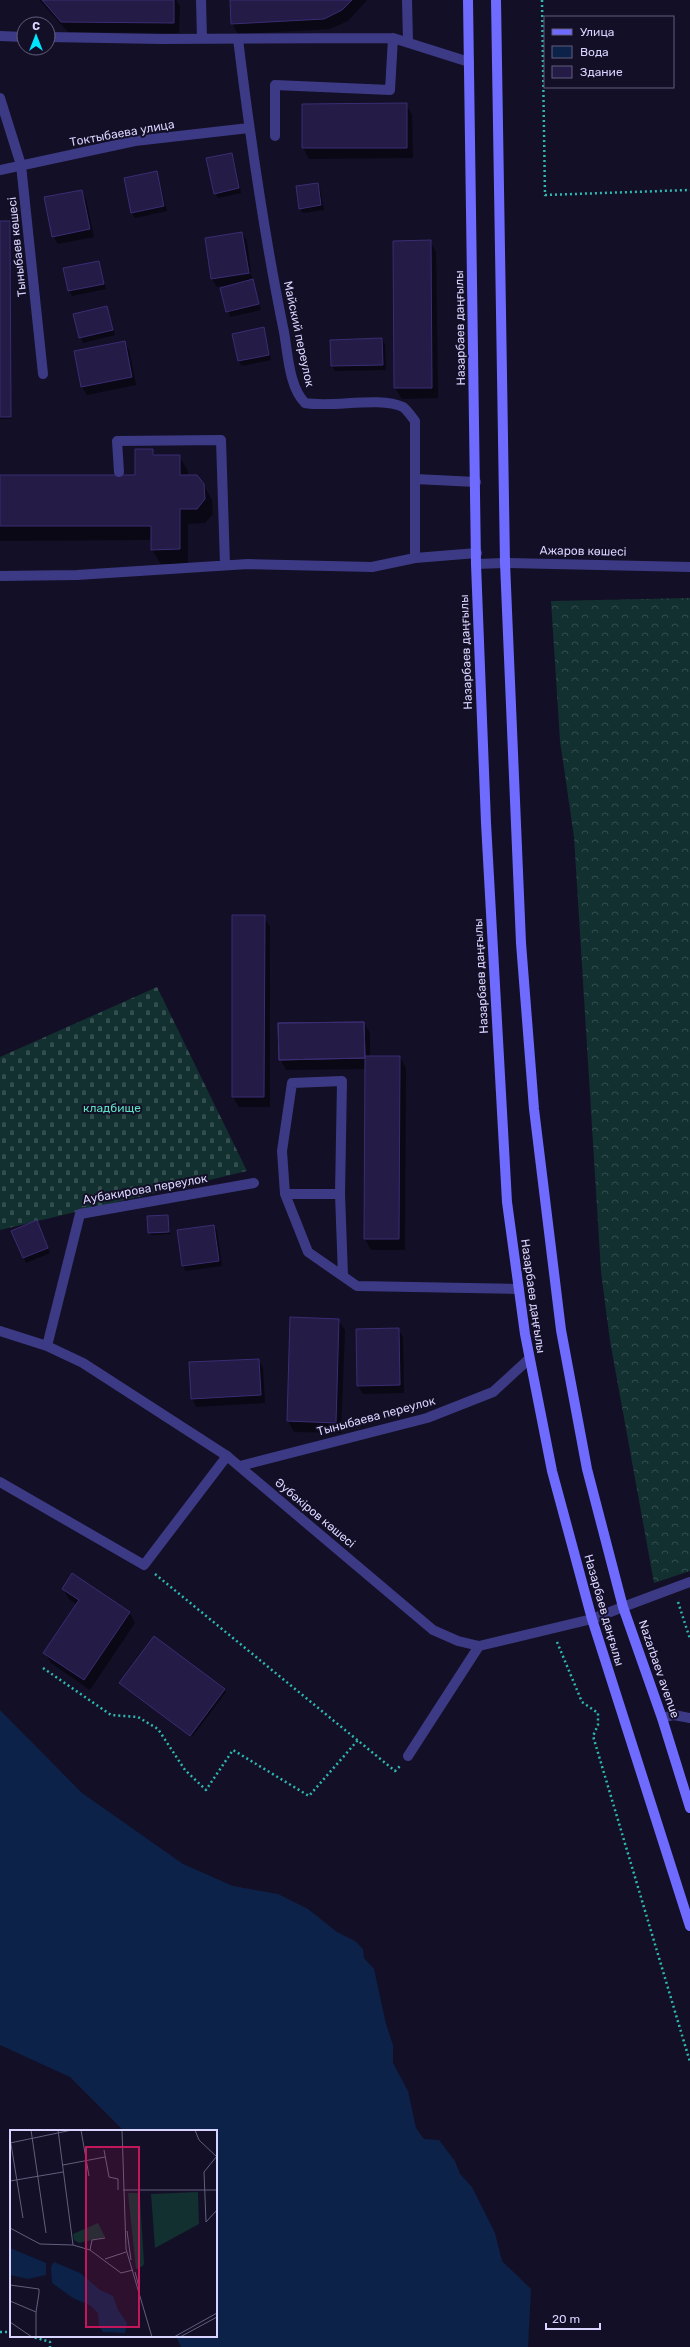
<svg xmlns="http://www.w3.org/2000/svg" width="690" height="2347" font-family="Rubik,sans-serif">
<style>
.forest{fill:url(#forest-crowns)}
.cemetery{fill:url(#cemetery-stones)}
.water{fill:#0c2248}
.shadow{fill:#0007}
.building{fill:#241b47;stroke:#3b2d73}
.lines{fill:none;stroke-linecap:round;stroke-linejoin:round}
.path{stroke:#2fb8b0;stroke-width:2.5;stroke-dasharray:2 3;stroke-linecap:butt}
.lane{stroke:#3d3a85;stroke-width:10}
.street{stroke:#3d3a85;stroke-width:10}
.secondary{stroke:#6f6bff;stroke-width:10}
.labels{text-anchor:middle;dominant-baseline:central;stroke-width:4;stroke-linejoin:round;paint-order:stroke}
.street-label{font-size:12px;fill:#d9d4ff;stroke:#130f26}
.park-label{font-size:12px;fill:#5fe0c0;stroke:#130f26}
.inset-road{fill:none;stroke:#625e7d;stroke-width:1}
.view{fill:#c2185b;fill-opacity:0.15;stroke:#c2185b;stroke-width:2}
.inset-edge{fill:none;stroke:#d9d4ff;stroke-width:2}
</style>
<defs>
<pattern id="forest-crowns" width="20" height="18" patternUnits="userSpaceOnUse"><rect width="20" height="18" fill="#12302f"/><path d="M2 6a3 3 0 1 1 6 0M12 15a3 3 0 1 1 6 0" fill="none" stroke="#344d4e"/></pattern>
<pattern id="cemetery-stones" width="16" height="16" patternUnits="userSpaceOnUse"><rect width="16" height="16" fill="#12302f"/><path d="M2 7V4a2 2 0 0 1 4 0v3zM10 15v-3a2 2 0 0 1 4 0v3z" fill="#344d4e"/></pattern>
</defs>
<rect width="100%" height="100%" fill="#130f26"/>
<path class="forest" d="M690 598V1571L654 1583 610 1341 601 1272 574 837 560 741 551 601Z"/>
<path class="cemetery" d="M157 987 247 1171 0 1230V1057Z"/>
<path class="water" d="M0 1710 82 1793 183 1864 233 1886 278 1894 308 1909 337 1932 355 1941 363 1949 364 1958 374 1969 386 2024 393 2045V2063L408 2091 416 2128 424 2139 439 2140 455 2161 460 2174 472 2187 495 2233 502 2261 531 2289 528 2347H181L176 2336H216V2131H124L70 2077 0 2045Z"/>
<path class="shadow" d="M39 0H176L180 6 179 33 68 32Z
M231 0H367L348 21 330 29 238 34 232 23Z
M406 104 412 115 413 158 309 159 303 148V105Z
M231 154 234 159 241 193 218 198 215 193Z
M157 172 167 211 135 218 132 213Z
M317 184 320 189 324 210 303 213 300 208Z
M81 191 86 199 94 237 58 244 53 236Z
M0 222H9L11 224V419H0Z
M242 233 247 241 251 272 214 277V279L251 274 261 310 230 317 221 288 230 285 217 287 212 279Z
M430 241 436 252 438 398 402 399 395 388Z
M98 262 106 289 72 296 69 290Z
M106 307 115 335 83 343 74 315Z
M263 328 271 360 242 366 238 361Z
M382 339 385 344 386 370 335 371 332 366 331 341Z
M124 342 129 350 136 385 87 395 82 387 75 352Z
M152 450 156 456H179L188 471V476L203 484 212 500 213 514 205 523 188 524V564H161L152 550V540L0 541V476H136Z
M264 916 270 927V1107H239L233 1097Z
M364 1023 370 1033V1057H400L406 1068 405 1250H371L365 1239 366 1069 286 1070 280 1059Z
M168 1216 170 1234 151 1235 149 1233Z
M214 1226 217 1231 222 1266 186 1271 183 1266Z
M39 1227 50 1253 26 1263 13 1231Z
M338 1320 345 1330 341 1433 294 1432 288 1421Z
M398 1329 403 1337 404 1393 363 1394 358 1386Z
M259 1360 263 1368 265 1403 196 1407 192 1398Z
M63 1589 129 1612 135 1623 90 1690 51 1663 45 1653 77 1605 69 1599Z
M120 1683 224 1689 226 1692 192 1737Z"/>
<path class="building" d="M42 0H174V23L61 22Z
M230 0H352L342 10 324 19 231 24Z
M407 103V148H302V104Z
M232 153 239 188 214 194 206 158Z
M157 171 164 206 131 213 124 178Z
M318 183 321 205 299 209 296 186Z
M82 190 90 229 52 237 44 197Z
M0 221H10L11 417H0Z
M242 232 249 273 211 279 205 238Z
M431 240 432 388H394L393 241Z
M99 261 104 284 68 291 63 268Z
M253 279 259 304 226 312 220 288Z
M107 306 113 330 79 338 73 314Z
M264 327 269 355 238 361 232 334Z
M382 338 383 365 331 366 330 340Z
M125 341 132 377 81 387 74 351Z
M135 449H153V455H180V475H197L204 484 205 499 197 509H180V549L151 550V526H0V475H135Z
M232 915H265L264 1097H232Z
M364 1022 365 1058 279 1060 278 1023Z
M364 1022 365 1058 279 1060 278 1023Z
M365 1056H400L399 1239H364Z
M168 1215 169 1232 148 1233 147 1216Z
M37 1220 48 1248 23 1258 11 1231Z
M214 1225 219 1261 182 1266 177 1230Z
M290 1317 339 1319 336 1423 287 1421Z
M399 1328 400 1385 357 1386 356 1329Z
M259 1359 261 1395 191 1399 189 1362Z
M72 1573 130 1612 84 1680 43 1653 79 1600 62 1589Z
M154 1636 225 1689 190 1736 119 1683Z"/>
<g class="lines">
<path class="path" d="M542 0 545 195 690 190
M155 1574 395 1771 400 1766
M678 1602 690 1639
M557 1642 582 1702 598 1713V1725L593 1736 690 2062
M43 1668 111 1715 138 1717 158 1729 185 1770 206 1790 233 1750 309 1796 358 1740
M0 2332H11
M30 2336 50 2342V2347"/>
<path class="lane" d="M201 0 202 39
M407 0 408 42
M0 36 24 37
M48 37 162 39 393 38 469 62
M275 136V85L390 90 393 38
M119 472 117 441 221 440 225 565
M415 479 476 482
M0 576 77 575 248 564 372 567 415 558 477 553
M285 1194H340
M343 1276 340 1194 342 1081 292 1083 282 1151 285 1194 308 1252 357 1286 519 1289
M0 1482 144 1565 227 1456
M623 1607 690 1582
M662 1718 674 1715 690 1718
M408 1756 479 1646"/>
<path class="street" d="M238 39C250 137 264 235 284 332 288 354 289 387 305 403 333 408 379 396 403 407 407 410 412 417 415 421V558
M0 98 21 165 43 374
M0 170 135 141 249 128
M476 564 505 563 690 567
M0 1331 47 1346 83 1363 227 1456 433 1630 458 1641 479 1646 592 1619 623 1607
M47 1346 80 1214 254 1183
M240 1466 427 1418 493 1392 529 1359"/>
<path class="secondary" d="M468 0 476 564 486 823 507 1202 525 1334 552 1471 592 1619 690 1926
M496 0 505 563 521 943 534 1109 561 1330 587 1469 623 1607 662 1718 690 1808"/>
</g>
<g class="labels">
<g class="street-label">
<text transform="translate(122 133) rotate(-10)">Токтыбаева улица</text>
<text transform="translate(17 247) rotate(-96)">Тыныбаев көшесі</text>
<text transform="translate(460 328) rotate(-91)">Назарбаев даңғылы</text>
<text transform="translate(299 334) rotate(78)">Майский переулок</text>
<text transform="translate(583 551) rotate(1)">Ажаров көшесі</text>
<text transform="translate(466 652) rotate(-92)">Назарбаев даңғылы</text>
<text transform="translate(481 976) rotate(-93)">Назарбаев даңғылы</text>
<text transform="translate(145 1189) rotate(-10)">Аубакирова переулок</text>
<text transform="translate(533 1296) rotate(82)">Назарбаев даңғылы</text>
<text transform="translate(376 1416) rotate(-15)">Тыныбаева переулок</text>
<text transform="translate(315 1513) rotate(40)">Әубәкіров көшесі</text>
<text transform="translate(604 1610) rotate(74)">Назарбаев даңғылы</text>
<text transform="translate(659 1669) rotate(71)">Nazarbaev avenue</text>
</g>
<g class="park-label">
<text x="112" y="1108">кладбище</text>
</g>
</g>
<g transform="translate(10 2130)">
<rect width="207" height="207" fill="#130f26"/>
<path d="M188 62 189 94 145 118 141 64ZM118 63H129L130 69 134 133 133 136 126 139Z" fill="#12302f"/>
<path d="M88 93 95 107 69 113 64 110 63 104Z" fill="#12302f"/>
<path d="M0 118 36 133V145L18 149 0 145ZM44 132 70 143 90 160 103 166 108 180 117 193 115 203 93 202 89 196 88 183 81 176 63 168 42 153 41 137Z" fill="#0c2248"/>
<path class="inset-road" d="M21 0 36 103M48 0 63 115M71 0 79 46M112 0 116 119 142 207M185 0 189 10 207 27M0 8 13 88M0 13 62 0M94 20 99 47 108 49V60M53 35 95 27M0 51 53 42M113 60H207M196 92 194 42 207 26M196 92 207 80M0 98 30 114 63 115 80 120 111 143 123 140M117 101 121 130M80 120 82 110 95 108M95 129 116 122M125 142 129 157M0 155 29 159V163L26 182 0 171M0 192 22 207M26 207V182M164 207 207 183M170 207 207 187"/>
<path class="view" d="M76 17H129V197H76Z"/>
<rect width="207" height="207" class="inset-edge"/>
</g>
<rect x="544" y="16" width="130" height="72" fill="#130f26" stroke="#625e7d"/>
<rect x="552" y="29" width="20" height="6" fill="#6f6bff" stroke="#625e7d"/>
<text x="580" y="36" font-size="12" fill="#d9d4ff">Улица</text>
<rect x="552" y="46" width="20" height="12" fill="#0c2248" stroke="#625e7d"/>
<text x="580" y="56" font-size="12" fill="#d9d4ff">Вода</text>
<rect x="552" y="66" width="20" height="12" fill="#241b47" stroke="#625e7d"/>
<text x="580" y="76" font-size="12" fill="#d9d4ff">Здание</text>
<g transform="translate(36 36)"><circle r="19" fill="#130f26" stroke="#625e7d"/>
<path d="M0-3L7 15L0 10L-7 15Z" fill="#00e5ff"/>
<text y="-6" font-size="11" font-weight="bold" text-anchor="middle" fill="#d9d4ff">С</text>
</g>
<path d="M546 2323v6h54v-6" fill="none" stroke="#d9d4ff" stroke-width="2"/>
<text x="552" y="2323" font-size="12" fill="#d9d4ff" stroke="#130f26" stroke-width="3" paint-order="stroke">20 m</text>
</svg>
